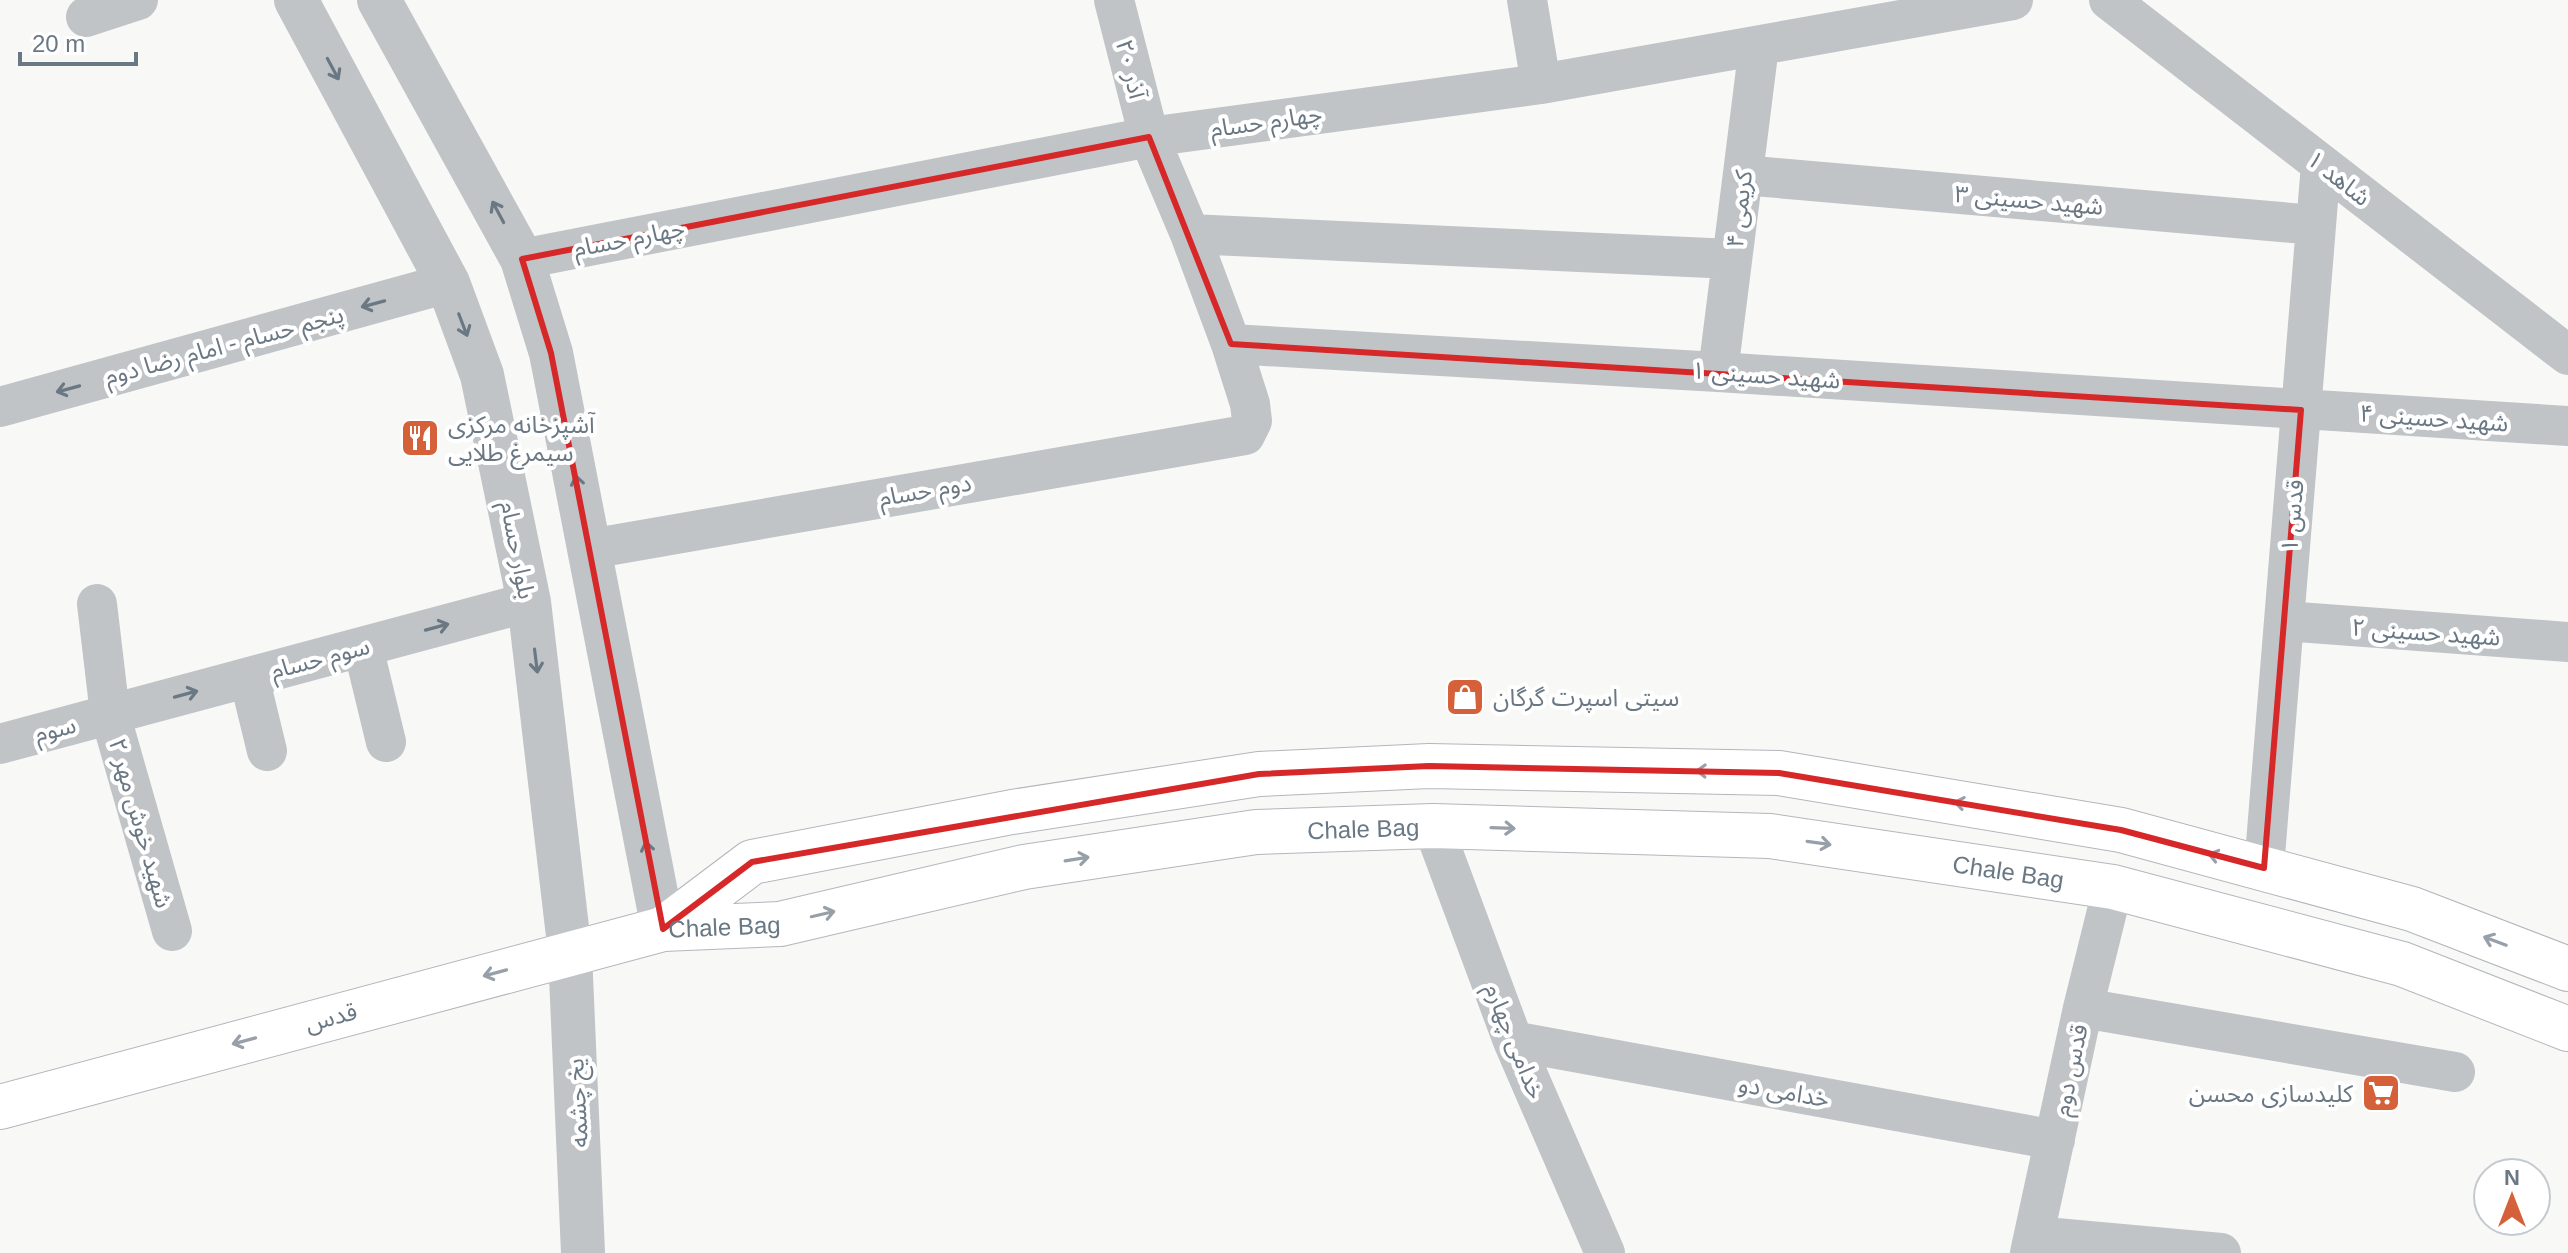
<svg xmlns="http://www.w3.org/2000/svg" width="2568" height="1253" font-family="Arial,'Noto Sans Arabic',sans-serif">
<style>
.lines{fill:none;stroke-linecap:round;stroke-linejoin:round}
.secondary-casing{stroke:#b2b7bc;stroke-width:46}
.minor{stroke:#c0c4c7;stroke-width:40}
.tertiary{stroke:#c0c4c7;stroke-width:44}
.secondary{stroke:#fff;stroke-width:44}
.oneway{stroke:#6a7884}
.oneway2{stroke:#97a0a9}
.marked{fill:none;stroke:#d62828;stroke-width:6;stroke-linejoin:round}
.labels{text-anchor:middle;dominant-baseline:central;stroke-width:8;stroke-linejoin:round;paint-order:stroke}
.street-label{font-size:24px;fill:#6a7884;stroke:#fff}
.poi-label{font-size:24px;fill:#6a7884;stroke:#fff;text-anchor:start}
</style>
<rect width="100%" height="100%" fill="#f8f8f6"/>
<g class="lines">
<g class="secondary-casing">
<g id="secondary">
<path d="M663 929 752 862 1012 812 1259 774 1429 766 1779 773 2121 830 2412 909 2568 969"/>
<path id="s1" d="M0 1107 663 929 780 924 1024 867 1256 832 1433 826 1770 836 2113 887 2402 964 2568 1029"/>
</g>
</g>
<path class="minor" d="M1527 0 1541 84
M2109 0 2568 355
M86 17 138 0
M1743 175 2315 225
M1190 234 1732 259
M522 259 1149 137 1541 84 2013 0
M1231 344 1718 372 2568 426
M1718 372 1759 46
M0 407 448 283
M590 549 1245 435 1252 421 1250 404 1231 344 1190 234 1149 137 1114 0
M97 604 110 714 172 931
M2284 621 2568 642
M363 647 386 742
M249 677 267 751
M0 744 529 602
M1433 826 1513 1041 1605 1253
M2264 868 2321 164
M2083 1008 2455 1072
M1513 1041 2055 1140
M2034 1236 2221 1253
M2030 1253 2083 1008 2113 887"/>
<path class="tertiary" d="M296 0 448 283 482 375 529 602 570 953 583 1253
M379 0 522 259 551 353 663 929"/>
<use href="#secondary" class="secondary"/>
</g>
<defs><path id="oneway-shaft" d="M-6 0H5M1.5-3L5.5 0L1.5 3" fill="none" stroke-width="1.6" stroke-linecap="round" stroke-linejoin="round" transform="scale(2)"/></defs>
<g class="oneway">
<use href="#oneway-shaft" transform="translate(333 69) rotate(62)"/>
<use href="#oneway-shaft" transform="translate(498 212) rotate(-118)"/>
<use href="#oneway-shaft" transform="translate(373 304) rotate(165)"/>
<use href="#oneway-shaft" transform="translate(463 325) rotate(69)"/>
<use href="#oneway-shaft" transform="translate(68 389) rotate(165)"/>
<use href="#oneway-shaft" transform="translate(578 487) rotate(-101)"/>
<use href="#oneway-shaft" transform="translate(437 627) rotate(-15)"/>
<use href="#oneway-shaft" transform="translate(536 661) rotate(83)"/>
<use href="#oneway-shaft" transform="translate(186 694) rotate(-15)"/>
<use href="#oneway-shaft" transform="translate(648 853) rotate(-101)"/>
</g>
<g class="oneway2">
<use href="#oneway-shaft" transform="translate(1708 771) rotate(-179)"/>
<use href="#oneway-shaft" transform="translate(1966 804) rotate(-170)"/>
<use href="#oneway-shaft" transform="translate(1503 828) rotate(2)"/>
<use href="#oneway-shaft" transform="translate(1819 843) rotate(8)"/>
<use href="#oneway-shaft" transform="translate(2220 857) rotate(-165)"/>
<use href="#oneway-shaft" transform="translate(1077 859) rotate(-9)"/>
<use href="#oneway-shaft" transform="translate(823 914) rotate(-13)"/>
<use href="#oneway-shaft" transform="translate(2495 941) rotate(-159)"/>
<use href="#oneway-shaft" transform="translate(495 973) rotate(165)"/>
<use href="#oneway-shaft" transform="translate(244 1041) rotate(165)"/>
</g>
<path class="marked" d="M1149 137 1231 344 2301 410 2264 868 2121 830 1779 773 1429 766 1259 774 752 862 663 929 551 353 522 259Z"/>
<defs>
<g id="restaurant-square" transform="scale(2)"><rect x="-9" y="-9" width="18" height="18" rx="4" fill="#d5613a" stroke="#fff"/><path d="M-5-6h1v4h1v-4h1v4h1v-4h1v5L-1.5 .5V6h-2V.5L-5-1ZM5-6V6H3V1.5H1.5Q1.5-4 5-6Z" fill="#fff"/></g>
<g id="shop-square" transform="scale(2)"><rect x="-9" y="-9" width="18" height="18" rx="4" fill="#d5613a" stroke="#fff"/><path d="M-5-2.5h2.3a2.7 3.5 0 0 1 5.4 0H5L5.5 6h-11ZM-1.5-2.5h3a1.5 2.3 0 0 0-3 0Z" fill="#fff"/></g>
<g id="supermarket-square" transform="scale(2)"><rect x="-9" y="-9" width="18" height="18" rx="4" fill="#d5613a" stroke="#fff"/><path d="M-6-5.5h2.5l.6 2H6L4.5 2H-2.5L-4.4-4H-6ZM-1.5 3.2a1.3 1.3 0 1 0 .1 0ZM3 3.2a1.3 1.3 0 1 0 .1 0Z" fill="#fff"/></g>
</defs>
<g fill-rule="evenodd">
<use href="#restaurant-square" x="420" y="438"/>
<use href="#shop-square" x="1465" y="697"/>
<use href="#supermarket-square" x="2381" y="1093"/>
</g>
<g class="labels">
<g class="street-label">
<text transform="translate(1131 69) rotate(76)">۲۰ آذر</text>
<text transform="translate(1266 121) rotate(-8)">چهارم حسام</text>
<text transform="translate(2339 178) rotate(38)">۱ شاهد</text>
<text transform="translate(2029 200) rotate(5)">۳ شهید حسینی</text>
<text transform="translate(1739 209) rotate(-83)">کریمی ۴</text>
<text transform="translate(629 238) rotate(-11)">چهارم حسام</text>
<text transform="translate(224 345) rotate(-15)">پنجم حسام - امام رضا دوم</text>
<text transform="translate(1766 375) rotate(4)">۱ شهید حسینی</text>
<text transform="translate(2434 418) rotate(4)">شهید حسینی ۴</text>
<text transform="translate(925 490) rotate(-10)">دوم حسام</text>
<text transform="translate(2292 516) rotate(-85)">قدس ۱</text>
<text transform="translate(518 550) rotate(79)">بلوار حسام</text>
<text transform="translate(2426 632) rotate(4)">۲ شهید حسینی</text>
<text transform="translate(320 658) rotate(-15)">سوم حسام</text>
<text transform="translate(55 729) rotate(-15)">سوم</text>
<text transform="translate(141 823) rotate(74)">۲ شهید خوش مهر</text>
<text stroke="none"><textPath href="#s1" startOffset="1396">Chale Bag</textPath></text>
<text stroke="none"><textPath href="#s1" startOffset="2044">Chale Bag</textPath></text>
<text stroke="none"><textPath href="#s1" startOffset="748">Chale Bag</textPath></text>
<text transform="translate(331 1017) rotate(-15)">قدس</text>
<text transform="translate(1515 1041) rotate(68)">خدامی چهارم</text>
<text transform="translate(2070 1070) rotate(-78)">قدس دوم</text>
<text transform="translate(1784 1091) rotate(10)">خدامی دو</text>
<text transform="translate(577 1103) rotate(-93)">یخ چشمه</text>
</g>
<g class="poi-label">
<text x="448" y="424">آشپزخانه مرکزی<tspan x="448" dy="28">سیمرغ طلایی</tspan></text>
<text x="1493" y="697">سیتی اسپرت گرگان</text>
<text x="2353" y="1093" text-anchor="end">کلیدسازی محسن</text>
</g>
</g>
<g transform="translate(2512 1197)"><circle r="38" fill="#ffffff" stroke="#c3c9ce" stroke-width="2"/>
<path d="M0-6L14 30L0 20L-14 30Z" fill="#d5613a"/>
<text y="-12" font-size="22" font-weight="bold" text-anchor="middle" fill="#6a7884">N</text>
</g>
<path d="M20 52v12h116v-12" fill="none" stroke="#6a7884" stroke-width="4"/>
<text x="32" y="52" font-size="24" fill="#6a7884" stroke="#ffffff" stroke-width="6" paint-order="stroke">20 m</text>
</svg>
